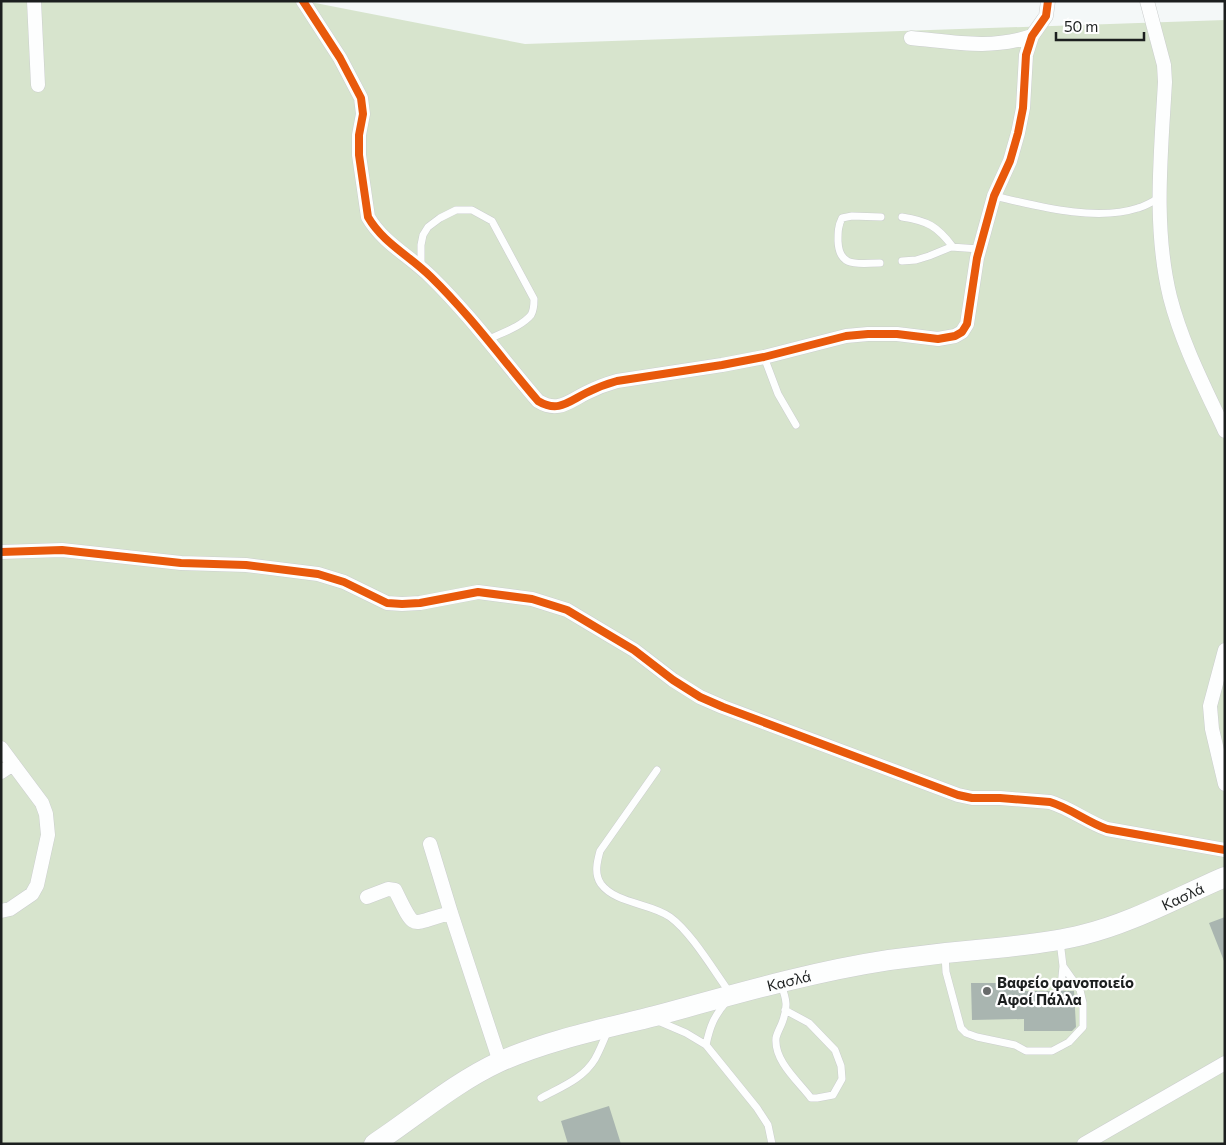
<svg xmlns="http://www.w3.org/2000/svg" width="1226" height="1145" font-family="Commissioner,sans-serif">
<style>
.green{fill:#d7e4cd}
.building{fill:#a9b5b0}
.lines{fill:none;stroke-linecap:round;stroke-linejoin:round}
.lane-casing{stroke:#cbcece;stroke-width:8}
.street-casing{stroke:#cbcece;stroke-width:15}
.secondary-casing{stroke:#cbcece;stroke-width:21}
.lane{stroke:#fdfefe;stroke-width:7}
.street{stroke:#fdfefe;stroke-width:14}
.secondary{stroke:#fdfefe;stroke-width:20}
.cycleway-casing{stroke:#fff;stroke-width:11}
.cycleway{stroke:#e8590c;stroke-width:8}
.poi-dot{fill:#686b6b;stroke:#fff;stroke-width:2}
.labels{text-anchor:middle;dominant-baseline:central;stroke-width:4.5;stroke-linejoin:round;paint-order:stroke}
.street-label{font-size:15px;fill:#1c1f1f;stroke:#fff}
.poi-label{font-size:15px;font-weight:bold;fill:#1c1f1f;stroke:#fff;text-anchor:start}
</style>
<rect width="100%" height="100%" fill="#f4f8f8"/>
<path class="green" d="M1 1H305L525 44 1225 20V1144H1Z"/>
<path class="building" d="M1225 917V961H1224L1209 923Z
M971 983H1023V991H1074L1076 1027 1072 1031H1024V1019L972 1020Z
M609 1106 621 1144H568L561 1121Z"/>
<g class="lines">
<g class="lane-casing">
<path id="lane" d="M994 196C1037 206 1095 222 1138 208 1146 206 1153 201 1159 198
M902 217C928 221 937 226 953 247
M902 261 916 260 929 256 951 247 979 249
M880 263C859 263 839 269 838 241 838 232 838 226 842 218L852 216 881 217
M421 267V245L423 235 428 227 440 218 456 210H472L492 221 534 299C534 304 534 310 531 315 521 327 501 333 487 340
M764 357 778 394 796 425
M657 770 600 851C597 862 594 874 601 884 616 904 651 903 670 917 691 932 714 971 730 993
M1060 941 1063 966 1061 987
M945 954 946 972 961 1028 966 1033 977 1037 1015 1045 1026 1051H1052L1069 1042 1083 1027V1003L1080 990 1063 966
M781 985C787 1000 788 1007 782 1023 780 1028 777 1033 776 1038 774 1061 798 1081 811 1098H817L833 1095 842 1079 841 1066 835 1050 809 1023 785 1010
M658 1021 686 1033 706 1045 757 1108 768 1125 772 1144
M706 1045C710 1026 714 1016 727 1001
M541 1098C561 1087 583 1079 595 1059 600 1050 604 1040 608 1030"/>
</g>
<g class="street-casing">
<path id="street" d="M34 1 38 85
M303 1 340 58 361 98 363 114 359 135V155L368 217C383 243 410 256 431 277 470 315 502 359 538 401 558 413 568 402 586 393 596 388 606 384 617 381L722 365 764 357 846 336 868 334H897L938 339 955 336 962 332 967 324 977 258 994 196 1010 161 1018 133 1023 108 1026 55 1032 36 1046 16 1048 1
M1147 1 1164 65 1165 82C1161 154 1153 227 1170 297 1182 344 1205 388 1225 431
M911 38C954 42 990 50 1032 36
M1 552 62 550 181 563 246 565 318 574 344 582 387 603 402 604 420 603 478 592 532 599 567 610 634 650 673 680 700 697 723 707 958 795 972 798H1000L1050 802C1070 808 1087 822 1107 829L1225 850
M1225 650 1210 706 1212 729 1225 784
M1 748 42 803 46 814 48 835 37 885 32 894 10 909 1 911
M1 772 13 764
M430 844 451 913 500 1062
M367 897 388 889 395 890C417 934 408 923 451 913
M1084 1144 1225 1063"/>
</g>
<g class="secondary-casing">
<g id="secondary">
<path id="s1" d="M374 1144C415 1117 454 1083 499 1062 548 1040 603 1029 655 1016 732 995 810 972 889 960 925 955 961 951 997 948 1026 945 1054 942 1082 935 1132 923 1178 897 1225 877"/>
</g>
</g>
<use href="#lane" class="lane"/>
<use href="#street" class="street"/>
<use href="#secondary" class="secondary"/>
<g class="cycleway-casing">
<path id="cycleway" d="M303 1 340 58 361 98 363 114 359 135V155L368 217C383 243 410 256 431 277 470 315 502 359 538 401 558 413 568 402 586 393 596 388 606 384 617 381L722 365 764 357 846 336 868 334H897L938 339 955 336 962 332 967 324 977 258 994 196 1010 161 1018 133 1023 108 1026 55 1032 36 1046 16 1048 1
M1 552 62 550 181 563 246 565 318 574 344 582 387 603 402 604 420 603 478 592 532 599 567 610 634 650 673 680 700 697 723 707 958 795 972 798H1000L1050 802C1070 808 1087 822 1107 829L1225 850"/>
</g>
<use href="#cycleway" class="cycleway"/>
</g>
<circle class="poi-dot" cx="987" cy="991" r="5"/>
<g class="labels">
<g class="street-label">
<text stroke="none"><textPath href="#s1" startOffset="856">Κασλά</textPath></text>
<text stroke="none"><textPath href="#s1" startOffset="451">Κασλά</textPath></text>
</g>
<g class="poi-label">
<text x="997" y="982">Βαφείο φανοποιείο<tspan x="997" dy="17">Αφοί Πάλλα</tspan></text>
</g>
</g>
<rect width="1226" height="1145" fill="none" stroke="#1c1f1f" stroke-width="5"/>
<path d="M1056 32v8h88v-8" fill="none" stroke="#1c1f1f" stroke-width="2.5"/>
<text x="1064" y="32" font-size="15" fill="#1c1f1f" stroke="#ffffff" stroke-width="4" paint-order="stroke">50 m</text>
</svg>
